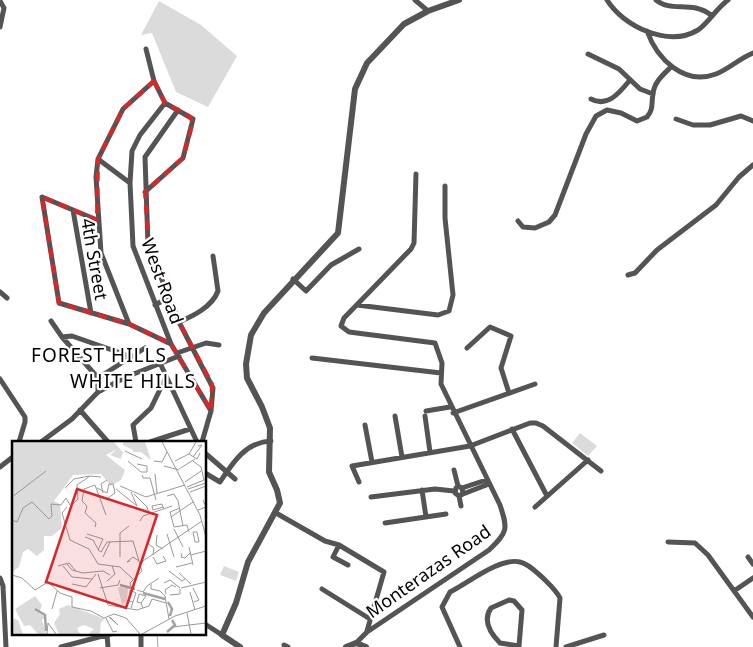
<svg xmlns="http://www.w3.org/2000/svg" width="753" height="647" font-family="'Noto Sans',sans-serif">
<style>
.green{fill:#dbdbdb}
.lines{fill:none;stroke-linecap:round;stroke-linejoin:round}
.stream{stroke:#a2a2a2;stroke-width:1}
.minor{stroke:#545454;stroke-width:5}
.tertiary{stroke:#545454;stroke-width:6}
.marked{fill:none;stroke:#d62828;stroke-width:4;stroke-dasharray:10 6;stroke-linejoin:round}
.labels{text-anchor:middle;dominant-baseline:central;stroke-width:4.5;stroke-linejoin:round;paint-order:stroke}
.street-label{font-size:18px;fill:#000;stroke:#fff}
.neighbourhood-label{font-size:19px;letter-spacing:1px;fill:#000;stroke:#fff}
.inset-river{fill:none;stroke:#a2a2a2;stroke-width:2.5}
.inset-road{fill:none;stroke:#999;stroke-width:1}
.view{fill:#d62828;fill-opacity:0.15;stroke:#d62828;stroke-width:2.5}
.inset-edge{fill:none;stroke:#000;stroke-width:2.5}
</style>
<rect width="100%" height="100%" fill="#fff"/>
<path class="green" d="M159 1 201 25 237 56 208 107 176 92 152 33 141 35Z
M580 433 597 446 588 456 572 443Z
M224 566 239 572 236 581 220 575Z"/>
<g class="lines">
<path class="stream" d="M157 633 158 647"/>
<path class="minor" d="M415 0 428 11
M607 0C623 26 668 48 698 30 708 23 717 8 728 0
M656 0C672 13 691 0 711 15
M0 1 4 8 0 27
M647 31C657 59 684 86 716 74 729 69 740 58 753 53
M588 54 619 69 640 89 653 94
M591 99C608 108 620 92 630 80
M165 103 140 135 132 151 130 183 133 246 171 344 211 411
M178 110 145 157 148 245 179 322 213 388 211 411 202 442
M676 119 693 125H710L741 116 753 121
M98 159 130 183
M145 192 183 158 193 119 165 103 154 81 146 49
M42 197 59 303 129 324 171 344
M42 197 97 220
M73 210 91 313
M518 221 523 227 535 228 549 222 555 215 586 134 596 116 607 110 621 113 637 121 647 117C654 109 651 103 653 94 654 82 663 75 671 67
M628 275 635 273 657 250 716 205 739 177 753 165
M293 279 306 291 331 265 359 249
M0 292 7 298
M155 305 168 298
M357 305 438 315 449 311 453 295 445 218V186
M51 321 62 337 98 378V392
M179 322C193 316 212 307 218 291L213 256
M129 324 101 253 96 177 98 159 123 109 154 81
M62 337 72 336 132 357
M467 348 490 327 511 336 501 368 509 393
M177 353 206 343 219 345
M312 358 441 373
M160 363 197 442
M98 378 145 348
M0 379 25 417V422L19 442
M80 410 108 442
M426 411 450 407
M453 413 535 384
M395 416 402 457
M425 416 430 452
M365 425 372 462
M512 429 547 496
M41 442 72 419 98 392 126 377 179 356
M136 442 133 425 151 408 166 377
M150 442 190 429
M205 453 235 479
M0 467 14 456
M454 470 458 486
M205 473 220 482C233 462 246 442 271 441
M359 482 352 466 470 446 530 423H536L543 426 601 471
M462 488 463 494 459 496 455 493 456 488 458 486 462 488 486 480
M422 490 426 517
M463 494 489 484
M459 496 461 506
M371 497 435 489 454 491
M535 507 588 460
M276 513 325 541 339 545
M385 523 446 514
M668 542 695 543 708 555 753 617
M748 557 753 564
M348 565 333 557 339 545 384 572 367 631
M0 578 3 586 6 647
M322 589 370 619
M734 591 753 578
M509 600 514 601 522 610 519 646 500 643C491 634 482 621 491 608Z
M205 624 222 635
M107 635 108 647
M356 643 367 632 489 550C508 532 508 529 500 505L441 384 442 363 435 343 349 332 341 326 344 318 411 249 414 243 416 174
M284 645 288 647
M61 647 114 633
M141 647V633
M460 647 442 607 450 592C468 583 500 557 520 562 529 564 536 572 543 578 549 584 556 590 560 598L556 647
M566 647 604 635"/>
<path class="tertiary" d="M240 647 222 635 236 603 248 562 280 503 277 490 269 472 270 428 262 407 247 378 246 364 251 335 264 313 338 233 355 89 367 63 404 24 428 11 459 0
M346 647 356 643 366 647"/>
</g>
<path class="marked" d="M154 81 165 103 189 116 193 122 183 158 145 192 149 250 179 322 212 384 211 411 171 344 129 324 59 303 42 197 97 220 98 159 123 109Z"/>
<g class="labels">
<g class="street-label">
<text transform="translate(95 259) rotate(80)">4th Street</text>
<text transform="translate(163 281) rotate(70)">West Road</text>
<text transform="translate(428 571) rotate(-35)">Monterazas Road</text>
</g>
<g class="neighbourhood-label">
<text x="99" y="355">FOREST HILLS</text>
<text x="133" y="381">WHITE HILLS</text>
</g>
</g>
<g transform="translate(12 441)">
<rect width="194" height="194" fill="#fff"/>
<path d="M0 1H102L111 11 109 18 98 14 105 8 94 14 113 29 109 39 99 45 89 33 61 34 42 60 48 63 50 87 40 95H32V109L25 115 16 108 11 111 7 126 0 131ZM111 1H133L139 19 129 11H120L121 9 111 4ZM106 146 116 147 115 160 110 164ZM23 155 30 164 27 172 33 176 30 179 34 193H26L18 184 12 185 3 168ZM56 164 93 178 89 181 88 193H76L82 188 72 184 65 187 68 193H47L42 182 48 173 47 168ZM0 177 6 179 11 193H0Z" fill="#dbdbdb"/>
<path class="inset-river" d="M108 144 123 148M131 152 153 158M156 161 160 168 158 175M23 168 33 174 34 190M155 191 163 184 160 179"/>
<path class="inset-road" d="M150 1 188 74 194 96M113 10 130 18M177 13 185 18 188 12M181 16 190 4 186 5M116 20 129 31H135V25L125 23M142 20 150 21 155 11M163 20 177 13 184 1M152 25 167 29M167 28 183 18M143 33 145 52M130 34 131 37H138L144 59M173 41 189 30M83 44 94 74M108 45 134 56M175 46 192 39 189 26 181 20M53 47 62 38 77 35M85 47 95 52 97 43H101L103 52 96 57M104 48 125 65 119 51M176 48 194 42M178 51 194 45M91 52 89 43 95 39M122 53 135 66 137 73M155 55 162 53 166 60 171 85M0 56 34 30M134 56 173 44M70 60 75 65 73 72 84 82 83 86M70 60 72 48 83 44M55 66 50 72 58 99 77 108 86 123 108 126 122 139M58 66 66 58 65 44 78 35 89 36M151 66 141 69 140 65 150 63 151 66 152 67M168 67 158 71 162 86 175 84 177 91M186 69 194 66 191 59M159 76 181 61M0 79 5 81 11 67 20 61 37 78 40 75 39 63 49 64 54 57 58 64M128 80 131 75 160 65M162 88 171 106M181 91H185L187 101H183ZM75 93 91 98 86 109M155 93 162 116M145 94 144 104 151 108M73 96 81 99 86 108M135 102 142 107 141 114M177 106 181 124M86 109 89 111 95 101 121 100 130 130 118 142 119 146M170 112 169 116 173 117 178 112M179 114 194 110M91 116 98 101M108 116V92L117 85M141 116 145 123 154 120 151 115M118 120 115 121 121 116 127 120M128 122 190 80M55 123 60 129 71 132 91 130 98 134M46 125 57 122 64 130M51 125 60 136 80 138M164 126 180 122M157 130 170 140 173 138M167 132 179 143M86 133 96 164 125 169 137 165 140 158 154 162M0 134 10 137 23 149 36 141 48 152 60 156V166L79 170 92 177 102 173 114 177 128 193M95 140 103 133 100 125M152 142 158 139 168 147M60 143 74 146 84 133M139 143V148L148 150 153 155 157 178M88 147 106 144 108 139M169 147 194 141M181 147 187 159 182 161M125 149 131 151 135 145 147 137M178 151 183 169M154 153 153 149 160 144 164 146M158 154 168 153V148M129 162 125 161 127 153 134 155 129 162 131 167M119 167 124 152 118 149 117 160 121 161M40 168 45 150M175 172 179 193M97 176 106 184 98 176M94 177 101 191 105 190M177 184 194 182M162 186 177 184M35 193 36 182 44 193M130 193 163 175 194 165"/>
<path class="view" d="M65 48 145 74 114 167 34 141Z"/>
<rect width="194" height="194" class="inset-edge"/>
</g>
</svg>
